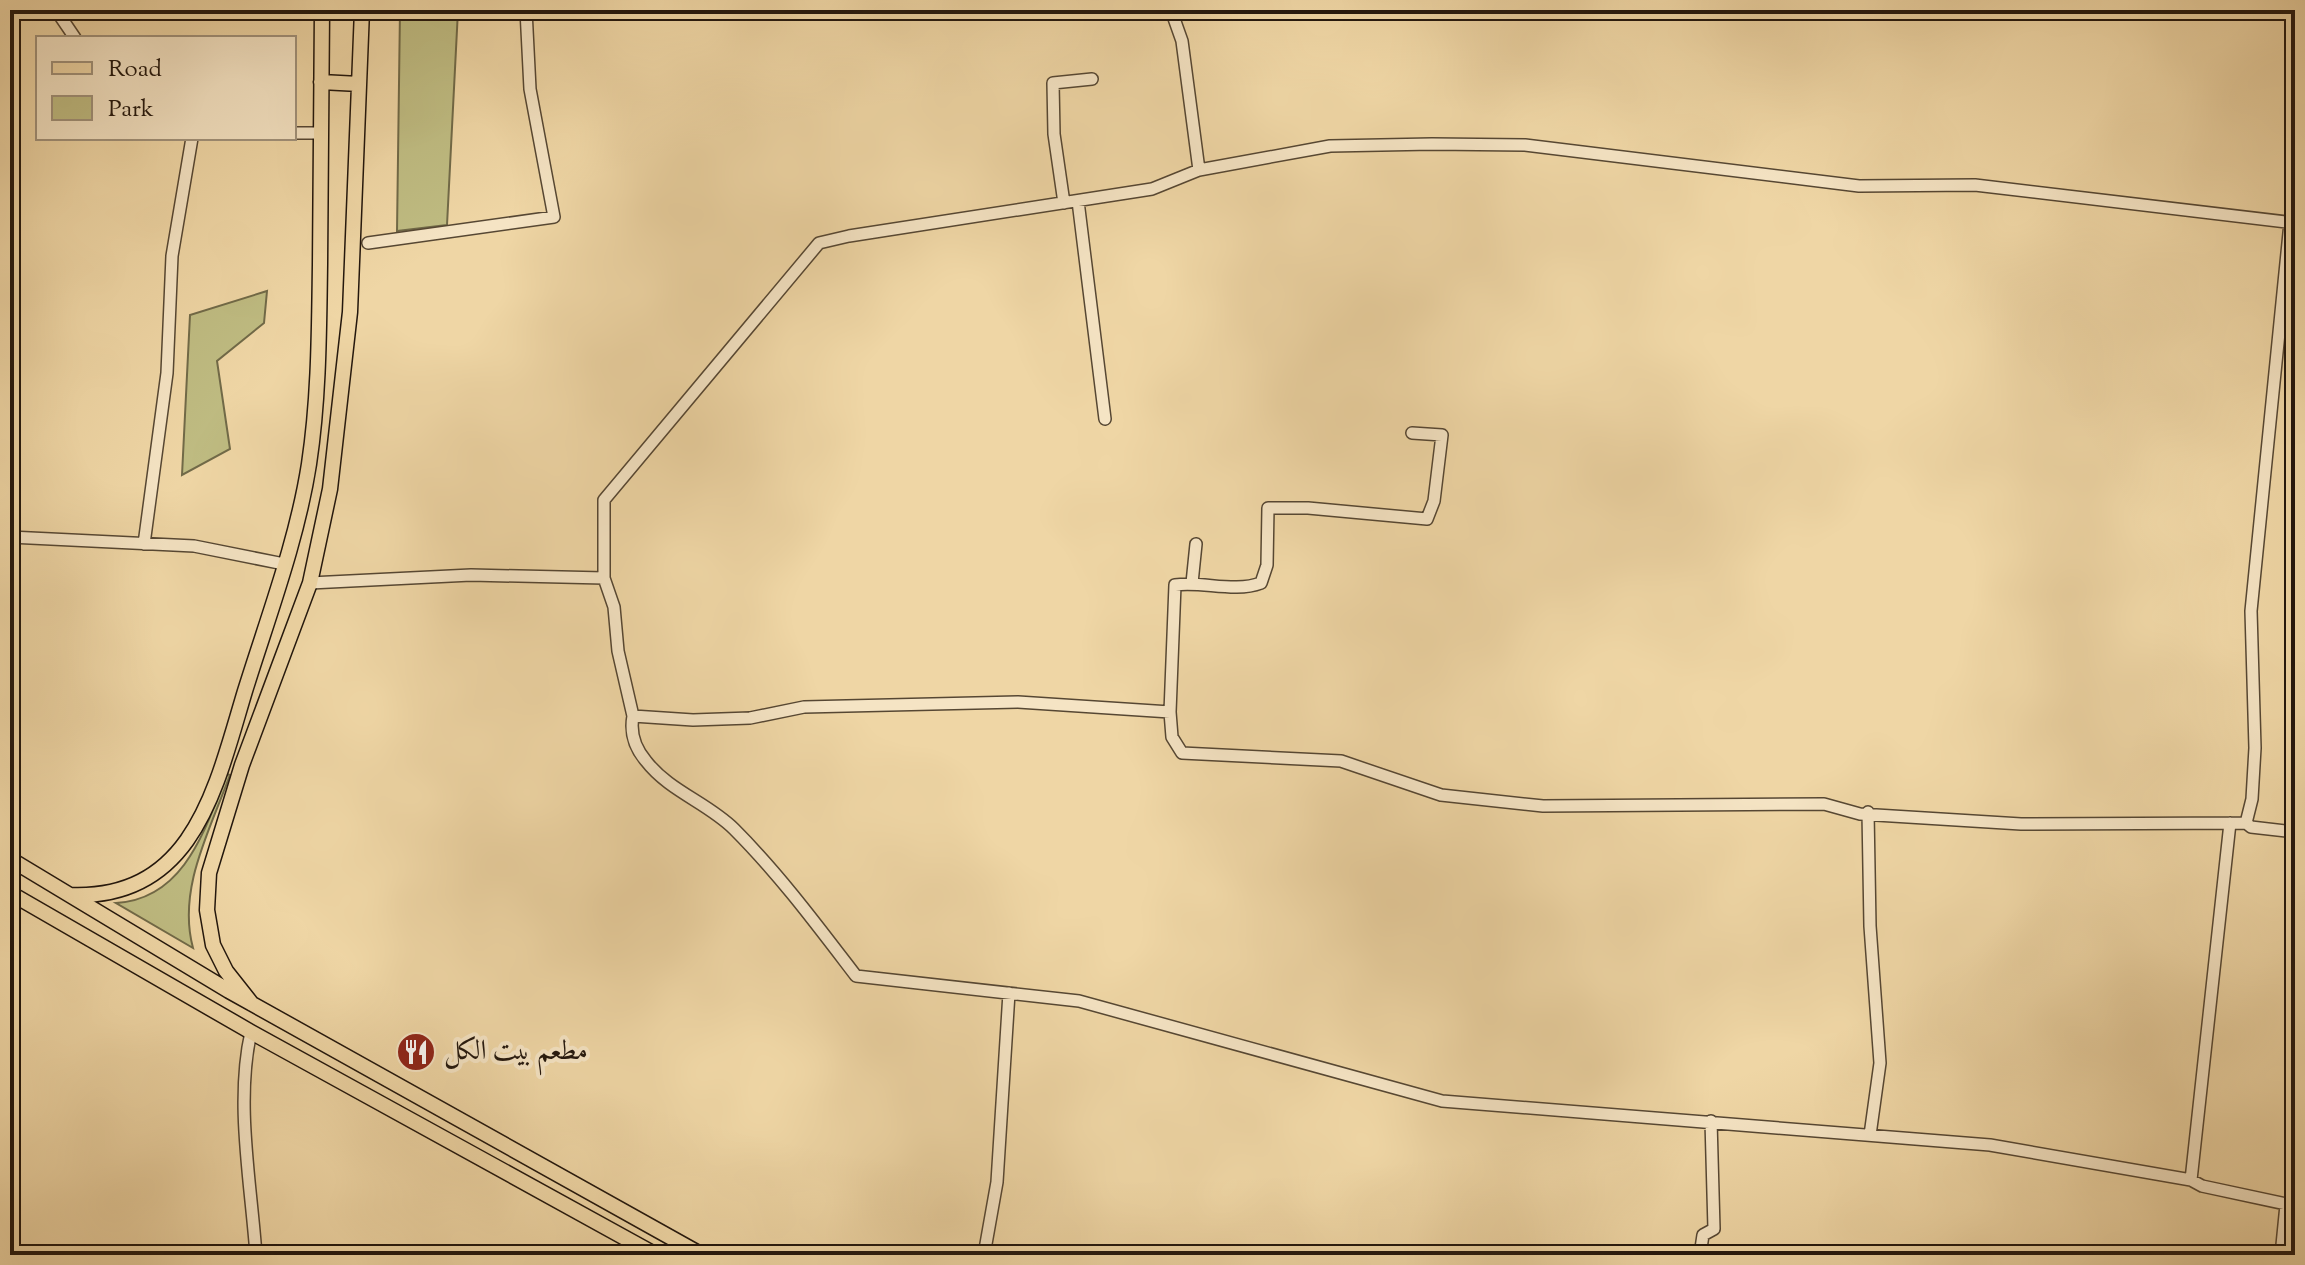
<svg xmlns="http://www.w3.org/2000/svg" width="2305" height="1265" font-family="'Sorts Mill Goudy',Amiri,serif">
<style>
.green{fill:#bfbc82;stroke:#716a48;stroke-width:2}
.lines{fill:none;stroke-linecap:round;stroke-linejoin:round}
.minor-casing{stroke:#564733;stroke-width:14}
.major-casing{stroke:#23170d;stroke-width:17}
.minor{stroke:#f5e4c4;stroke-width:11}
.major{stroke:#efd6a5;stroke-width:14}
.labels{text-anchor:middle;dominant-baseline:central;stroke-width:8;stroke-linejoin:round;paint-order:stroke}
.poi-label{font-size:28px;fill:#23170d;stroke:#f5e4c4;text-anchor:start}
</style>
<rect width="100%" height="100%" fill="#efd6a5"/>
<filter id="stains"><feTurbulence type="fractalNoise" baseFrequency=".0025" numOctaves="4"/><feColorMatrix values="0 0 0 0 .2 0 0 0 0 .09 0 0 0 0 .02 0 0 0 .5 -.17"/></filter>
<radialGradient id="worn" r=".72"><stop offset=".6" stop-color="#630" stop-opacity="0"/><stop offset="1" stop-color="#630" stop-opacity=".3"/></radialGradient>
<path class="green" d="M400 10H458L447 225 397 231Z
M267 291 264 323 217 361 230 449 182 475 190 315Z
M227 774 230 775C210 830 177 889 193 948L116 903C185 899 205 829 227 774Z"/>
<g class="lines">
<g class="minor-casing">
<path id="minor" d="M56 10 75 38
M1171 10 1182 41 1199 170
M294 133H321
M1078 201 1105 419
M1064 203 1054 134 1053 83 1092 79
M2295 223 1975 185 1859 186 1525 145 1432 144 1330 146 1199 170 1152 189 849 236 819 243 604 500V578L614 607 618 651 633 716 693 720 750 718 804 707 1018 702 1170 712 1172 737 1182 753 1341 761 1441 795 1543 806 1824 804 1860 814 2021 824 2246 823 2251 827 2295 832
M368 243 554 217 530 89 526 10
M10 537 194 546 284 564
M144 544 167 373 172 256 192 138
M310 583 471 575 604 578
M1192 583 1196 544
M1170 712 1175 585C1203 581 1234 593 1261 583L1267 565 1268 508H1308L1427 519 1434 501 1442 435 1412 433
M633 716C630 732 635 748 646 761 669 791 708 803 734 829 779 874 817 925 856 976L1079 1001 1442 1101 1990 1145 2191 1180 2202 1186 2295 1206
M1868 812 1870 926 1880 1063 1870 1135
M2246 823 2252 799 2255 748 2251 611 2290 223
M251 1032C235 1102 251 1183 256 1255
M2191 1180 2230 823
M984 1255 997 1182 1009 993
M1700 1255 1703 1235 1714 1229 1711 1121
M2281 1255 2286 1205"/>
</g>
<g class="major-casing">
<path id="major" d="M321 82 359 84
M10 859 229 991 702 1255
M10 893 251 1032 656 1255
M70 895C194 900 216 787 245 691 268 617 297 541 309 464 319 398 319 331 320 265 321 180 321 95 322 10
M252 1004 226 971 213 945 207 910 209 873 242 765 310 583 330 489 350 312 362 10"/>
</g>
<use href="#minor" class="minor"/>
<use href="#major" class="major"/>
</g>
<defs>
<g id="restaurant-disc" transform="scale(2)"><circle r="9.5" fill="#8f2418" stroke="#f5e4c4"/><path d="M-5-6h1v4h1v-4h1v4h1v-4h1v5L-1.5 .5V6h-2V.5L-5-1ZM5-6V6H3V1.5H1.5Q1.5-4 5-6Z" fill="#fff"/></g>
</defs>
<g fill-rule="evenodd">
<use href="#restaurant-disc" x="416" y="1052"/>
</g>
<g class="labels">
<g class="poi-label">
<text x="444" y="1052">مطعم بيت الكل</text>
</g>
</g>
<rect width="2305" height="1265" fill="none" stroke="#efd6a5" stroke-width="40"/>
<rect x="12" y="12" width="2281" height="1241" fill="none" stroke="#23170d" stroke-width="4"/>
<rect x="20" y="20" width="2265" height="1225" fill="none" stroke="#23170d" stroke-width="2"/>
<rect x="36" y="36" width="260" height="104" fill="#f5e4c4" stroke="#a1927b" stroke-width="2"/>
<rect x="52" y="62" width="40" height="12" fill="#efd6a5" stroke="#a1927b" stroke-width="2"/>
<text x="108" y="76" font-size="24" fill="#23170d">Road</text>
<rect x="52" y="96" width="40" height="24" fill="#bfbc82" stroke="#a1927b" stroke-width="2"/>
<text x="108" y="116" font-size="24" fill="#23170d">Park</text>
<rect width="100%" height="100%" filter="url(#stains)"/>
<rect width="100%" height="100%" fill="url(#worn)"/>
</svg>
